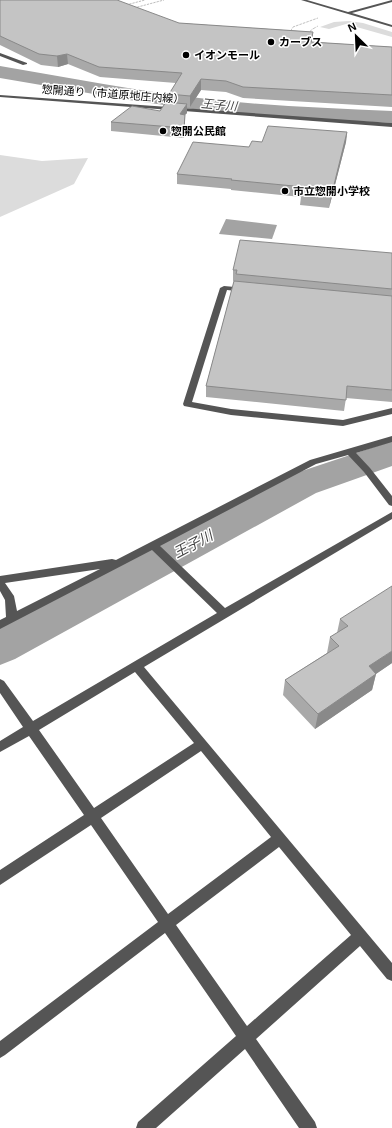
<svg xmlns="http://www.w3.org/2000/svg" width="392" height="1128" font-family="Arial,'Noto Sans JP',sans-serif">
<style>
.green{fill:#dcdcdc}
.water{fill:#a3a3a3}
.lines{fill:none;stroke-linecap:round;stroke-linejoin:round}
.river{fill:#a3a3a3;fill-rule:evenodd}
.path{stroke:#777;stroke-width:1;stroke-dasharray:0.5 1;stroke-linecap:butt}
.minor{fill:#555;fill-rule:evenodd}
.wall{fill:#a9a9a9}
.shaded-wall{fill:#898989}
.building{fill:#c4c4c4;stroke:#898989}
.poi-dot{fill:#000;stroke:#fff;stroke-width:1.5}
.labels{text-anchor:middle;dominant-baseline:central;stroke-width:3;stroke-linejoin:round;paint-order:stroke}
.far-poi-label{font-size:11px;font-weight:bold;fill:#000;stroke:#fff;text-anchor:start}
.far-street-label{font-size:11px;fill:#000;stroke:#fff}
.far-water-label{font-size:12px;font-style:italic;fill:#444;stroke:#fff}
.water-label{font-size:14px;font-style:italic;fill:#444;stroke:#fff}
</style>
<rect width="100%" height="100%" fill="#fff"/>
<path class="green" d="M349 21 363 23 392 32V37L346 24 329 29 320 27 334 22Z
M0 155 42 161 88 158 74 184 0 217Z"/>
<path class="water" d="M226 219 277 225 272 239 219 234Z"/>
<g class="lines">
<path class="river" d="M0 66C69 78 138 91 207 99 268 106 330 108 392 111V123L276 117 207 111 129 100 0 78Z
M392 441V466L316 493 15 659 0 665V626L290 475Z"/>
<path class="path" d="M126 5 145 0
M134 8 164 0
M290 32 293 27 318 18
M310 35 311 30 318 26"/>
<path class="minor" d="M301 0H307L348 12 392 0V2L352 13 392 25V27Z
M0 53 27 63V64L23 65 0 56Z
M0 95 392 123V127L0 97Z
M224 286 246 288 250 290 246 292 227 290 192 402 231 409 343 420 392 408V414L343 426 231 415 184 406 183 404 220 288Z
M392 436V442L356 453 370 468 392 496V506L389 505 364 472 348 455 316 464 160 546 225 608 392 512V519L144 667 392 963V981L387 979 360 946 256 1039 315 1122 317 1128H299L245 1049 156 1128H136L138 1122 236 1036 165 933 5 1055 0 1058V1041L158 922 91 825 0 885V870L84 815 29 736 0 752V741L23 727 0 693V679L4 681 33 721 217 613 152 550 0 629V620L6 617 5 600 0 591V576L112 559 116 560 310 460ZM100 569 17 611 14 596 5 583ZM135 672 194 743 94 808 39 730ZM201 751 271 837 168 914 101 818ZM279 847 351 935 247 1026 176 925Z"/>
</g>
<path class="wall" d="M0 0 179 23 313 32 312 42 392 47V107L243 98 226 92 201 90 190 107H187V113L185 115V124L184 138 111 131V122L160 111 169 102V94L176 83 100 77 68 64 58 67 41 65 0 45Z
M347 132 346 142 329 208 300 205 301 197 231 190V189L177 184V174L262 142Z
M392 253V402L346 398 344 411 206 397V386L234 281H233V270Z
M340 619 392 663 376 674 372 690 315 729 283 695 285 680 327 653 330 637 337 633Z"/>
<path class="shaded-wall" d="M67 54 68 64 58 67 57 56Z
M201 79V90L190 107V96Z
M187 104V113L185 115V124L184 138V128L180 114Z
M347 132 346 142 329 208 331 197Z
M392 651V663L364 682 369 666Z
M376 674 372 690 315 729 318 714Z"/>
<path class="building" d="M0 0H117L179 23 313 32 311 42 392 47V95L243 87 226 81 201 79 190 96 169 94 182 73 99 67 67 54 57 56 39 54 0 36Z
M166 102 187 104 180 114 185 115 184 128 111 122 132 106 160 111Z
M268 126 347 132 331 197 301 195 304 187 231 180 232 179 177 174 193 142 249 147 252 141 262 142Z
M240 240 392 253V289L236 274 237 270H233Z
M234 281 392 296V390L347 386 346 400 206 386Z
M392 586V651L369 666 376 674 318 714 285 680 339 646 330 637 348 626 340 619Z"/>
<g class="poi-dot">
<circle cx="271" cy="42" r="4"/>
<circle cx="186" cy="55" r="4"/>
<circle cx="163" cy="131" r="4"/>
<circle cx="285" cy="191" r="4"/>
</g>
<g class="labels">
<g class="far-poi-label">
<text x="279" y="42">カーブス</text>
<text x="194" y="55">イオンモール</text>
<text x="171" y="131">惣開公民館</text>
<text x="293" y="191">市立惣開小学校</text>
</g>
<g class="far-street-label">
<text transform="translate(113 94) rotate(4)">惣開通り（市道原地庄内線）</text>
</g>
<g class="far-water-label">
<text transform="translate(219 105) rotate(5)">王子川</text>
</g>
<g class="water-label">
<text transform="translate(193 544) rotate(-28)">王子川</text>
</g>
</g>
<g transform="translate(356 36) rotate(336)" stroke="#ffffff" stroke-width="3" paint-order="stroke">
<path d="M0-3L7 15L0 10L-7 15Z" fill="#000000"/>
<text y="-6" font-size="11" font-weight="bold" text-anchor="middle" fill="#000000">N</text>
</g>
</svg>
